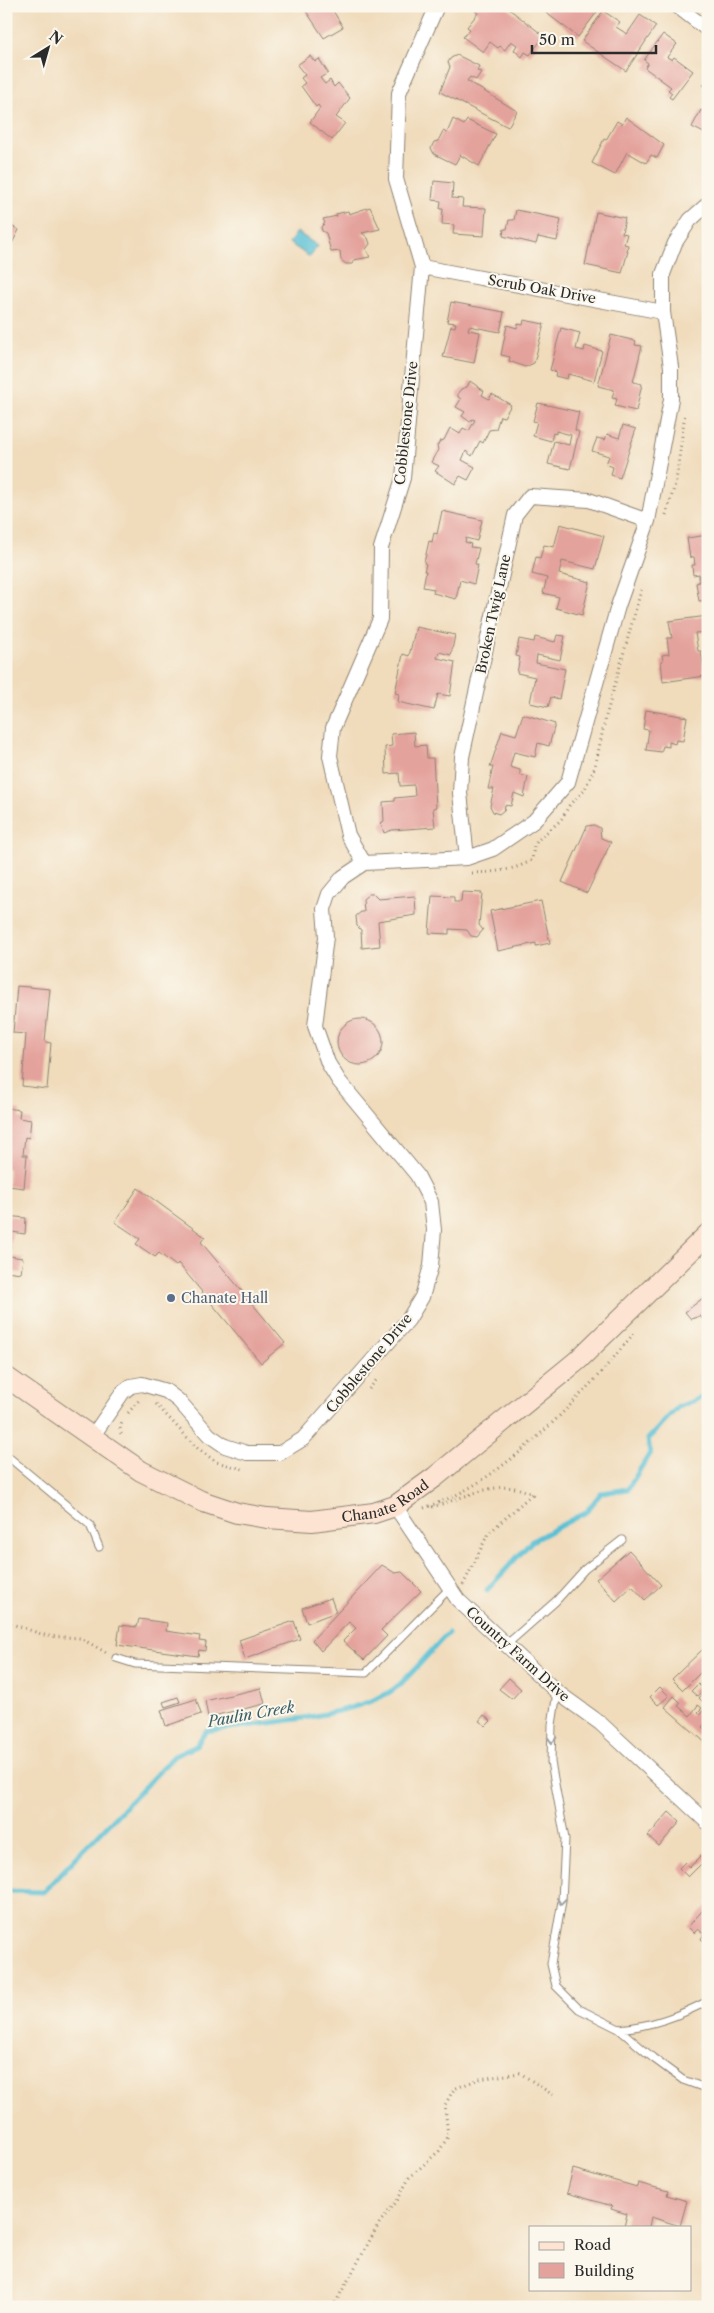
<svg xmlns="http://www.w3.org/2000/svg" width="714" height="2313" font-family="'Libre Caslon Text',serif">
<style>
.water{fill:#56bfd4;stroke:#407580}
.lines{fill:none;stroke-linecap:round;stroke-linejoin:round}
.stream{stroke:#56bfd4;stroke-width:5}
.building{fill:#e4a29c}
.lane-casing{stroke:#8e8373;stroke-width:9}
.street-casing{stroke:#8e8373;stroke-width:16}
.secondary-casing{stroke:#8e8373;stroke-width:22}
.path{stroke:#8e8373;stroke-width:3;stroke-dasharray:1 4;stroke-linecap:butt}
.lane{stroke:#fff;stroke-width:7}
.street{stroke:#fff;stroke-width:14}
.secondary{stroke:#fde3d1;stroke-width:20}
.oneway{stroke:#a0a0a0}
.service-dot{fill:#5c6f8a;stroke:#fbf7ec;stroke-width:2}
.labels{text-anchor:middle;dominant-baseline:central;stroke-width:4;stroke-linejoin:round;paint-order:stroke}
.street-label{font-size:14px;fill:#2b2b2b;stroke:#fbf7ec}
.service-label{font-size:14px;fill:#4e5e75;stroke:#fbf7ec;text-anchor:start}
.water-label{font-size:15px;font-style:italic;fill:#3a5f66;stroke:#fbf7ec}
</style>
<rect width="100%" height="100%" fill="#fbf7ec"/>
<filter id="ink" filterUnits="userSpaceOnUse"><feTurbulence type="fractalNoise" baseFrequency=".02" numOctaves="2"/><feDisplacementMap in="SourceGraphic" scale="10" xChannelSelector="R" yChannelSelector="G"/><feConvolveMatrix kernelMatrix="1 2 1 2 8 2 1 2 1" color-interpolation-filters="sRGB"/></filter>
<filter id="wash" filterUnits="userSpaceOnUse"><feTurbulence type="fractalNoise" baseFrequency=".0096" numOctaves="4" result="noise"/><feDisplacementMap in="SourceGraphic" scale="20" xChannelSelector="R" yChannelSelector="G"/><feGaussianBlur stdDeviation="1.12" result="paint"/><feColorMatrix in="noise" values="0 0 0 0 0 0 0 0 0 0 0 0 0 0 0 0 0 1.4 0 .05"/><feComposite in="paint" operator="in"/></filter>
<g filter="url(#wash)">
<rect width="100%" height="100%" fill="#f0dbbb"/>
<path class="water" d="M297 232 318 246 310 257 289 243Z"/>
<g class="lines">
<path class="stream" d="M487 1590 532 1541 586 1512 601 1493 628 1489 650 1453 648 1439 678 1407 708 1395
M6 1891 43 1892 174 1756 196 1746 206 1731C254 1724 362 1717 398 1686 416 1670 431 1650 448 1633"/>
</g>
<g id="blocks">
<path class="building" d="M308 6H330L343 27 324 38 306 11 310 8Z
M475 6H505L544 36 530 55 525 52 522 57 514 50 517 45 511 41 505 50 500 46 498 48 490 42 483 52 463 37 470 29 467 27 478 13 473 9Z
M549 6H597L600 8 578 37 545 12Z
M603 11 620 22 616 27 627 34 640 15 656 26 626 71 582 41Z
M663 34 677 44 667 57 672 60 674 57 693 71 672 99 669 97 672 93 668 90 671 87 645 68 648 63 644 60Z
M457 55 479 66 477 71 481 72 476 80 470 77 467 81 517 111 508 127 440 92 450 67 448 62 451 58Z
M310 56 315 62 319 59 328 73 320 78 325 84 330 80 334 87 338 83 350 98 336 117 345 123 332 140 310 122 320 108 318 105 316 107 301 86 305 83 301 78 305 75 297 65Z
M708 78V88L703 85Z
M701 110 708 113V135L692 127Z
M626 117 664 145 657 158 651 155 646 163 627 152 615 175 592 163 604 139 606 140 617 121 622 124Z
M453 119 464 125 467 120 496 134 479 166 460 155 455 164 434 154 431 148 434 142 438 141 443 131 447 133Z
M6 149H11V169H6Z
M434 181 453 183 452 198 463 199 462 207 486 208 484 236 453 234 454 225 442 224 443 209H440L441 201 432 200Z
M370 207 380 229 362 233 368 238 370 244 366 249 370 257 354 260 352 264H346L341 260 340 251 331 252 326 233 322 231 321 227 325 223 323 219 337 216 336 214 348 211 349 214Z
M516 210 561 219 557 241 538 237 536 244 503 236 504 229H507L509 220H514Z
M596 212 625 218 622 233 627 234 624 244 628 245 627 251H628L622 273 585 265Z
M6 223 19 230 10 247 6 245Z
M451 302 504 312 500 332 469 326 468 330 480 332 474 363 443 357 451 326 455 327 456 323 447 322Z
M524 320 544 324 534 363 525 367 509 361 510 357 501 355 507 325 517 328 518 324 523 325Z
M561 328 580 333 576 349 584 351 585 346 602 351 594 381 568 374 567 379 555 376 556 372 550 370Z
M611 335 636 341 635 345 642 346 633 382 642 384 636 411 615 406 617 399 612 398 614 390 598 386Z
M470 381 484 391 482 395 489 399 492 394 511 405 504 417 500 416 496 429 489 430 483 443 480 441 472 456 466 451 462 460 475 467 468 480 460 476 455 484 435 471 439 466 431 462 438 450 437 446 440 441 444 440 450 428 460 434 463 428 469 431 475 420 472 419 470 422 462 416 465 412 456 407 461 399 458 397V393L461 389 467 387Z
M538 403 579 412 575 430 579 432 570 469 548 464 554 441 569 445 571 435 556 431V434L553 433 551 441 533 436 537 422 533 421Z
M623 425 636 429 620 478 611 475 613 467 606 464 609 456 592 451 597 438 605 440 607 434 619 438Z
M442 511 482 520 477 541 466 538 465 542 471 544 470 547 479 548 475 564 478 565 474 584 460 580 456 599 433 593 434 589 423 587 426 571H424L426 564 424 563 429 541 432 542 434 533 437 534Z
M560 524 604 536 595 569 562 561 559 574 590 582 582 615 556 608 559 597 543 593 547 578 532 574 536 557 540 558 544 545 554 547Z
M708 535V600L699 601 696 583 699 582V574L693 575 692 565H695L694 557 690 558 687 538Z
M708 616V632L695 633 698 651H701L705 676 663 682 661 661H663L662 655 669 654 667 638H672L669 621Z
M416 627 455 635 451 655 439 652 437 658 455 662 450 696 438 694 434 710 398 702 399 694 395 693 403 654 409 656Z
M557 635 565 636 560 660 537 655 536 663 565 669 559 699 551 697 548 707 530 703 535 677 517 673 520 657 516 656 519 639 534 642 535 637 555 642Z
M646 710 687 717 683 741 676 740 675 744 669 742V747L663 746 661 752 646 750 649 730 643 729Z
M523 714 555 724 549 746 538 743 535 757 514 752 510 767 520 770V775L528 777 524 797 514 793 511 806 505 805 504 810 499 814 493 812 490 806 494 789H488L493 767H490L502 731 516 735Z
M414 732 415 746 426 745 427 758H433L436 807 433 808 435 827 392 830 384 833 381 823 384 821 383 802 395 801V798L415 796 414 785 400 786 399 773 386 774 385 747 392 746 391 734Z
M594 825 600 828 601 838 611 842 587 893 562 882 587 826Z
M462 892 482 893 479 925 483 930 477 937 471 936 467 930 449 929V934L429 933 432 896 454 897V902H461Z
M369 894H373L378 899 415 896 416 915 378 921 380 946 362 948 361 930 357 926 356 916 361 912H364L363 899Z
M541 901 550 943 536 946V943L498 951 490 911Z
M17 986 50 989 45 1042 51 1043 47 1089 22 1086 26 1034 13 1033Z
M337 1042a23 23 0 1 1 46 0a23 23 0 1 1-46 0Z
M6 1108 20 1110 19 1118 31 1120 29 1138 25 1137 23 1155H27L24 1188 8 1186 9 1169 6 1168Z
M138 1188 205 1237 201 1242 285 1343 261 1363 178 1263 176 1266 159 1253 155 1257 136 1244 140 1239 115 1222Z
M6 1216 26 1218 25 1234 12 1232 9 1256 23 1258 21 1273 6 1271Z
M708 1294V1325L700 1316 691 1319 685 1312Z
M629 1550 661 1585 645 1600 632 1586 616 1601 596 1579Z
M382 1565 395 1573 402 1572 421 1591 381 1630 387 1636 364 1660 343 1641 356 1628 349 1622 321 1651 312 1640Z
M331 1598 336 1612 307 1623 302 1608Z
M139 1619 167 1623 166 1631 200 1636 199 1641 206 1642 205 1651 199 1650 198 1656 117 1645 120 1625 137 1627Z
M294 1621 300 1639 245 1659 239 1640Z
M703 1649 708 1655V1665L683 1690 672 1679Z
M708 1674V1689L700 1682Z
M509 1678 521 1689 512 1699 499 1689Z
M698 1684 704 1689 697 1696 691 1691Z
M660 1687 669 1696 658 1705 650 1697Z
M261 1688 265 1704 208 1717 205 1701Z
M705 1690 708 1693V1698L704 1703 699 1698Z
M674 1696 681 1703 678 1706 690 1716 698 1705 702 1708 698 1712 700 1714 708 1706V1720L702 1727 708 1732V1745L665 1707Z
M178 1697 180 1702 165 1707 163 1702Z
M196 1699 201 1714 166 1726 161 1710Z
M484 1715 491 1721 486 1726 479 1721Z
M669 1812 680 1822 659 1846 648 1836Z
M705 1852 708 1857 688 1877 679 1868 685 1862 690 1867Z
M708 1904V1944L701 1939 704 1934 698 1929 694 1933 688 1927Z
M573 2169 637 2187 638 2183 668 2191 667 2195 687 2201 680 2226 651 2217 649 2227H624L627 2214 611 2209 612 2206 567 2193Z"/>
</g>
</g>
<g filter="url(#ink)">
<use href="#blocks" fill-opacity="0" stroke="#8e8373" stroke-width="1"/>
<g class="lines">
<g class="lane-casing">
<path id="lane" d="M6 1455 90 1525 99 1547
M506 1645 556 1601 585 1569 622 1540
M116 1658 135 1664 366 1673 450 1588
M557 1692 552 1725 551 1762 565 1839 562 1901 551 1964 556 1986 579 2009 619 2029 653 2058 683 2080 708 2089
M619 2029C652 2026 679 2016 708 2001"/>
</g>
<g class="street-casing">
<path id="street" d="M677 6 708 30
M422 267 663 312
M467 858 460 793 462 757 515 515 530 496 589 500 648 521
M364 863 348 835 330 756 333 728 380 619 381 548 403 478 422 267 396 179 399 93 437 6
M92 1437 123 1392 131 1386 142 1384 166 1391 179 1401 209 1435 225 1446 247 1453H280L303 1439 408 1320 422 1297 431 1266 434 1230 431 1202 417 1175 339 1081 328 1063 315 1026 326 937 324 909 329 894 343 877 364 863 467 858 493 849 534 821 568 782 618 606 648 521 671 399V367L663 312V274L675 243 690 220 708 204
M395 1506 458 1600 557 1692 600 1723 708 1823"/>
</g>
<g class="secondary-casing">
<g id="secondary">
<path id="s1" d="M6 1377 141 1471 201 1501 237 1513 267 1518 312 1521 374 1513 395 1506 435 1477 578 1360 708 1234"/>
</g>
</g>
<path class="path" d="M666 515 676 481 685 413
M472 873C493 872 514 871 532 860L534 846 538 840 561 820 570 804 584 791 595 767 605 720 642 587
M369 1389 378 1378
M156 1404 196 1447 216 1462 243 1469
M128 1413 140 1399
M121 1434 120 1428 122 1422
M432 1507C466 1498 505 1474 536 1497
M424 1508C435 1504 446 1500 456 1495 519 1464 590 1388 634 1333
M463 1585 488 1534 532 1494
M6 1622 47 1636 80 1638 107 1653
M6 2303 21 2307
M333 2307 380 2222 397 2201 409 2178 439 2151 448 2137 445 2105 454 2089 479 2079 520 2073 553 2095"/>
<use href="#lane" class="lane"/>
<use href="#street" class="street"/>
<use href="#secondary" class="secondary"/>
</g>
<defs><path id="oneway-chevron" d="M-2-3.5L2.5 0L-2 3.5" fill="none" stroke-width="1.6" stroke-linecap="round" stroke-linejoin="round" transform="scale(1.25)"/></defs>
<g class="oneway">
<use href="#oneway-chevron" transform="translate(552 1740) rotate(91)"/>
<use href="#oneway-chevron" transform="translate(561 1901) rotate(97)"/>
</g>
</g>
<circle class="service-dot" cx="171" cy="1298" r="5"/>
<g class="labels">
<g class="street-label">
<text transform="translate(542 289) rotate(10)">Scrub Oak Drive</text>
<text transform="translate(406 423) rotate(-84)">Cobblestone Drive</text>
<text transform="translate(493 614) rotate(-78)">Broken Twig Lane</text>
<text transform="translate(369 1363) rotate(-50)">Cobblestone Drive</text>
<text stroke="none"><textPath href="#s1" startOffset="422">Chanate Road</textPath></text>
<text transform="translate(518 1654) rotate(42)">Country Farm Drive</text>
</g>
<g class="service-label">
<text x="181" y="1298">Chanate Hall</text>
</g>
<g class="water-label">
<text transform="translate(251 1714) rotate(-10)">Paulin Creek</text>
</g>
</g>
<rect width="714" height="2313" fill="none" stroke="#fbf7ec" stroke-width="25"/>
<rect x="529" y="2226" width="162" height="65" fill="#fbf7ec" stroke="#a8a59f"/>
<rect x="539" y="2242" width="25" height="8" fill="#fde3d1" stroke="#a8a59f"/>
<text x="574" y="2250" font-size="15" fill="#2b2b2b">Road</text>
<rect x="539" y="2263" width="25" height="15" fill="#e4a29c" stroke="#a8a59f"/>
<text x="574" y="2276" font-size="15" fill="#2b2b2b">Building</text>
<g transform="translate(48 48) rotate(37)" stroke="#fbf7ec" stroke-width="4" paint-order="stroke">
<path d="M0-4L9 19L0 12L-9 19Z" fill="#2b2b2b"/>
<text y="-8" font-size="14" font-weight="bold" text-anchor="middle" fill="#2b2b2b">N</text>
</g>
<path d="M532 45v8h124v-8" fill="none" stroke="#2b2b2b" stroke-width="2.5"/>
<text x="539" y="45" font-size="15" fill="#2b2b2b" stroke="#fbf7ec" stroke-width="4" paint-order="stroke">50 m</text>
</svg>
